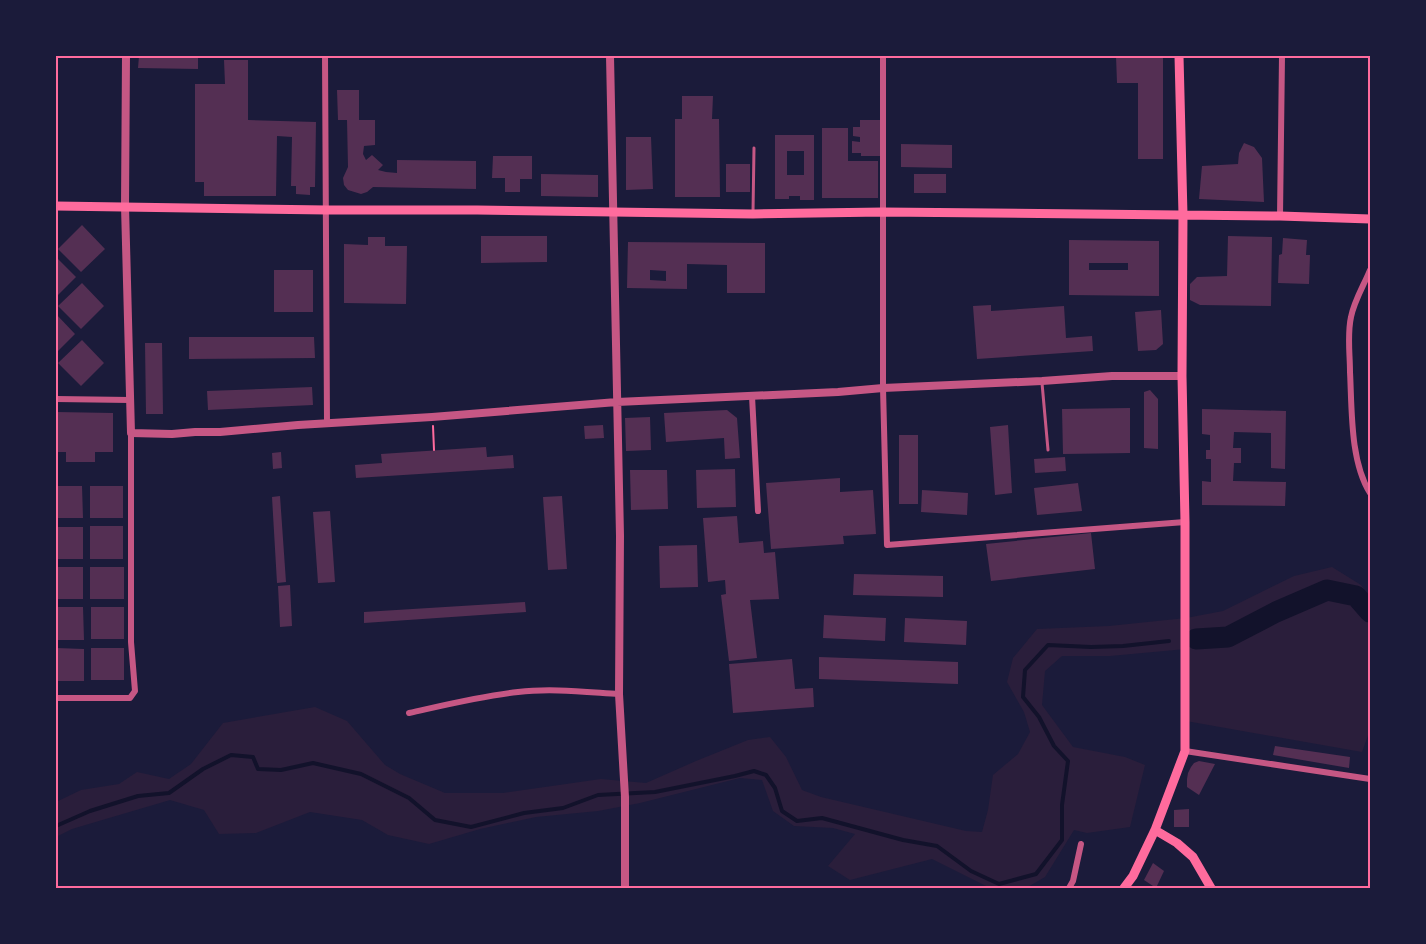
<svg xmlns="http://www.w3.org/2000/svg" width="1426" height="944" font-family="Karla,sans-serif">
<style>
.green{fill:#2a1e3b}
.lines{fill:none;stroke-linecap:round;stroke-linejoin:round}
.stream{stroke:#12122b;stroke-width:4}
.river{stroke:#12122b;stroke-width:21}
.building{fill:#542f53;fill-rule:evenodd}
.path{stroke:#ff6b9d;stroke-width:2}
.service{stroke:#c65784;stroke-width:3}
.minor{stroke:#c65784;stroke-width:6}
.tertiary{stroke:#c65784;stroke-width:8}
.secondary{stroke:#ff6b9d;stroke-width:9}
.neatline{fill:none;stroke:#ff6b9d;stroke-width:2}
</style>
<rect width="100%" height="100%" fill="#1b1b3a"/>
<path class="green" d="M1332 567 1361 585 1370 597V730L1362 752 1186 721V649L1110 656H1062L1045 671 1042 705 1073 747 1125 757 1145 765 1130 827 1087 833 1074 830 1045 877 1026 888H1003L988 887 932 859 850 880 828 866 855 834 833 828 794 826 773 811 762 780 740 778 640 803 598 811 536 817 480 829 429 844 388 835 362 820 310 812 256 833 219 834 204 810 170 800 72 829 56 837V802L81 790 119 784 137 772 169 779 191 764 223 723 315 707 347 721 385 765 400 774 445 793H503L601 779 646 783 696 761 748 740 770 737 786 757 802 790 821 797 966 831 982 832 988 810 993 775 1018 754 1030 732 1024 712 1007 682 1013 658 1037 629 1109 626 1186 618 1223 611 1294 576Z"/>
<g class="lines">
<path class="stream" d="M56 826 90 811 138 796 169 793 203 769 231 755 253 757 258 769 281 770 313 763 361 774 409 798 435 820 471 827 524 813 563 808 598 795 655 792 735 776 754 771 766 775 775 788 782 811 797 821 822 818 903 840 937 846 971 871 999 884 1036 874 1062 840V805L1068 761 1054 746 1039 717 1023 697 1025 670 1048 645 1091 647 1123 646 1169 641"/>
<path class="river" d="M1196 639 1228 637 1276 612 1327 590 1356 596 1370 612"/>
</g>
<path class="building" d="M139 56H198V69L138 68Z
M1116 56H1163V159H1138V83H1117Z
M224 60H248V120L316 122 315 187H310V195L296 194V186H291L292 137 277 136 276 196H204V182H195V84H225Z
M337 90H359V120H375V145L364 146 363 154 366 160 372 155 383 165 378 170 386 172 397 173V160L476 161V189L373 187 367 192 361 194 348 190 344 185 343 178 348 167 347 120H338Z
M682 96H713L712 119H719L720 197H675V119H682Z
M860 120H881V156H861V153H852V141L860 142V137L853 136V127H860Z
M822 128H848V161H878V198H822Z
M775 135H814V200H800V196H789V199H775ZM787 151H804V175H787Z
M626 137H651L653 189 626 190Z
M1244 143 1254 147 1262 158 1264 202 1199 199 1202 166 1238 164 1239 153Z
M901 144 952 145V168L901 167Z
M493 156H532V179H520V192H505V178H492Z
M726 164H750V192H726Z
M541 174 598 175V197L541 196Z
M914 174H946V193H914Z
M82 225 105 249 81 272 58 249Z
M481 236H547V262L481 263Z
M1228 236 1272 237 1271 306 1200 305 1190 300V284L1197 277 1227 276Z
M368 237H385V246H407L406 304 344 303V244L368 245Z
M1283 238 1307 240 1306 255H1310L1309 284 1278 283 1279 255 1282 254Z
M1069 240 1159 241V296L1069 295ZM1089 263H1128V270H1089Z
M628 242 765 243V293H727V265L687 264V289L627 288ZM650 270 666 271V281L650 280Z
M56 257 76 277 56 297Z
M274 270H313V312H274Z
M82 283 104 306 81 329 58 306Z
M991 305V311L1064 306 1066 338 1092 336 1093 351 977 359 973 306Z
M1161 310 1163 344 1156 350 1138 351 1135 312Z
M56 314 75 334 56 353Z
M189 337H314L315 358 189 359Z
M82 340 104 363 81 386 58 363Z
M145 343H162L163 414H146Z
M312 387 313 405 208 410 207 391Z
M1150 390 1158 399V449L1144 448V392Z
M1130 408V453L1063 454 1062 409Z
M1202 409 1286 411 1285 469 1271 468V433L1234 432 1233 448H1241V463H1234L1233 481 1286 482 1285 506 1202 505V481L1211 482V459H1206V450H1210V435L1202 434Z
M727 410 737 418 740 458 725 459 724 438 666 442 664 413Z
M56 412 113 413V452H95V462H66V452H56Z
M650 417 651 450 626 451 625 418Z
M603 425 604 438 585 439 584 426Z
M1008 425 1012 493 995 495 990 427Z
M899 435H918V504H899Z
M486 447 487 457 513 455 514 468 356 478 355 465 382 463 381 454Z
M281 452 282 468 273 469 272 453Z
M1065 457 1066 471 1035 473 1034 459Z
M735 469 736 507 697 508 696 470Z
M630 470H667L668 509 631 510Z
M840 478V492L873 490 876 534 843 536 844 544 771 549 766 483Z
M1078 483 1082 511 1037 515 1034 488Z
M56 486H82L83 518H56Z
M90 486H123V518H90Z
M922 490 968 493 967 515 921 512Z
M280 496 286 582 277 583 272 497Z
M562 496 567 569 548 570 543 497Z
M330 511 335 582 318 583 313 512Z
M737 516 739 543 763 541 764 553 775 552 779 599 750 600 757 658 729 661 721 595 726 594 725 580 708 582 703 518Z
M90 526H123V559H90Z
M56 527H83V559H56Z
M1091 533 1095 569 991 581 986 544Z
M697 545 698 587 660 588 659 546Z
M56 567H83V599H56Z
M90 567H124V599H90Z
M854 574 943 576V597L853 595Z
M290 585 292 626 280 627 278 586Z
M525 602 526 612 364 623V612Z
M56 607H83L84 640H56Z
M91 607H124V639H91Z
M824 615 886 618 885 641 823 638Z
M905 618 967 621 966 645 904 642Z
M56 648 84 649V681H56Z
M91 648H124V680H91Z
M819 657 958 662V684L819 679Z
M792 659 795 689 813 688 814 707 733 713 729 664Z
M1275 746 1350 757 1349 768 1273 755Z
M1199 761 1215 764 1199 795 1187 787V779L1188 773 1191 767 1194 763Z
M1189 809V827H1174V810Z
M1153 863 1164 871 1156 888 1144 880Z"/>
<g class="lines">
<path class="path" d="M433 426 434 450"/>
<path class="service" d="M753 212 754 148
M1042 383 1048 450"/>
<path class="minor" d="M325 56 327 423
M883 56V388L887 545 1185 522
M1280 216 1282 56
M1370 270C1364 285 1354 301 1351 317 1347 335 1350 354 1350 372 1352 409 1350 461 1370 493
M752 396 758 511
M56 399 130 400
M56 698H130L135 691 131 642V433
M409 713C445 705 481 696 518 692 551 688 586 692 619 694
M1185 751 1370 779
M1069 888 1073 881 1081 844"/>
<path class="tertiary" d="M126 56 125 206 131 433 172 434 195 432H220L298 425 432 417 617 402 838 392 883 388 1042 381 1112 376H1182
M610 56 620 536 619 694 625 797V888"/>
<path class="secondary" d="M56 206 327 210H477L753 214 883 212 1280 216 1370 219
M1155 830 1177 843 1193 857 1211 888
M1124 888 1133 876 1155 830 1185 751V522L1182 376 1183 215 1179 56"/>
</g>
<rect width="1426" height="944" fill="none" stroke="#1b1b3a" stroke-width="114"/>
<rect x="57" y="57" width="1312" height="830" class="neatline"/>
</svg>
